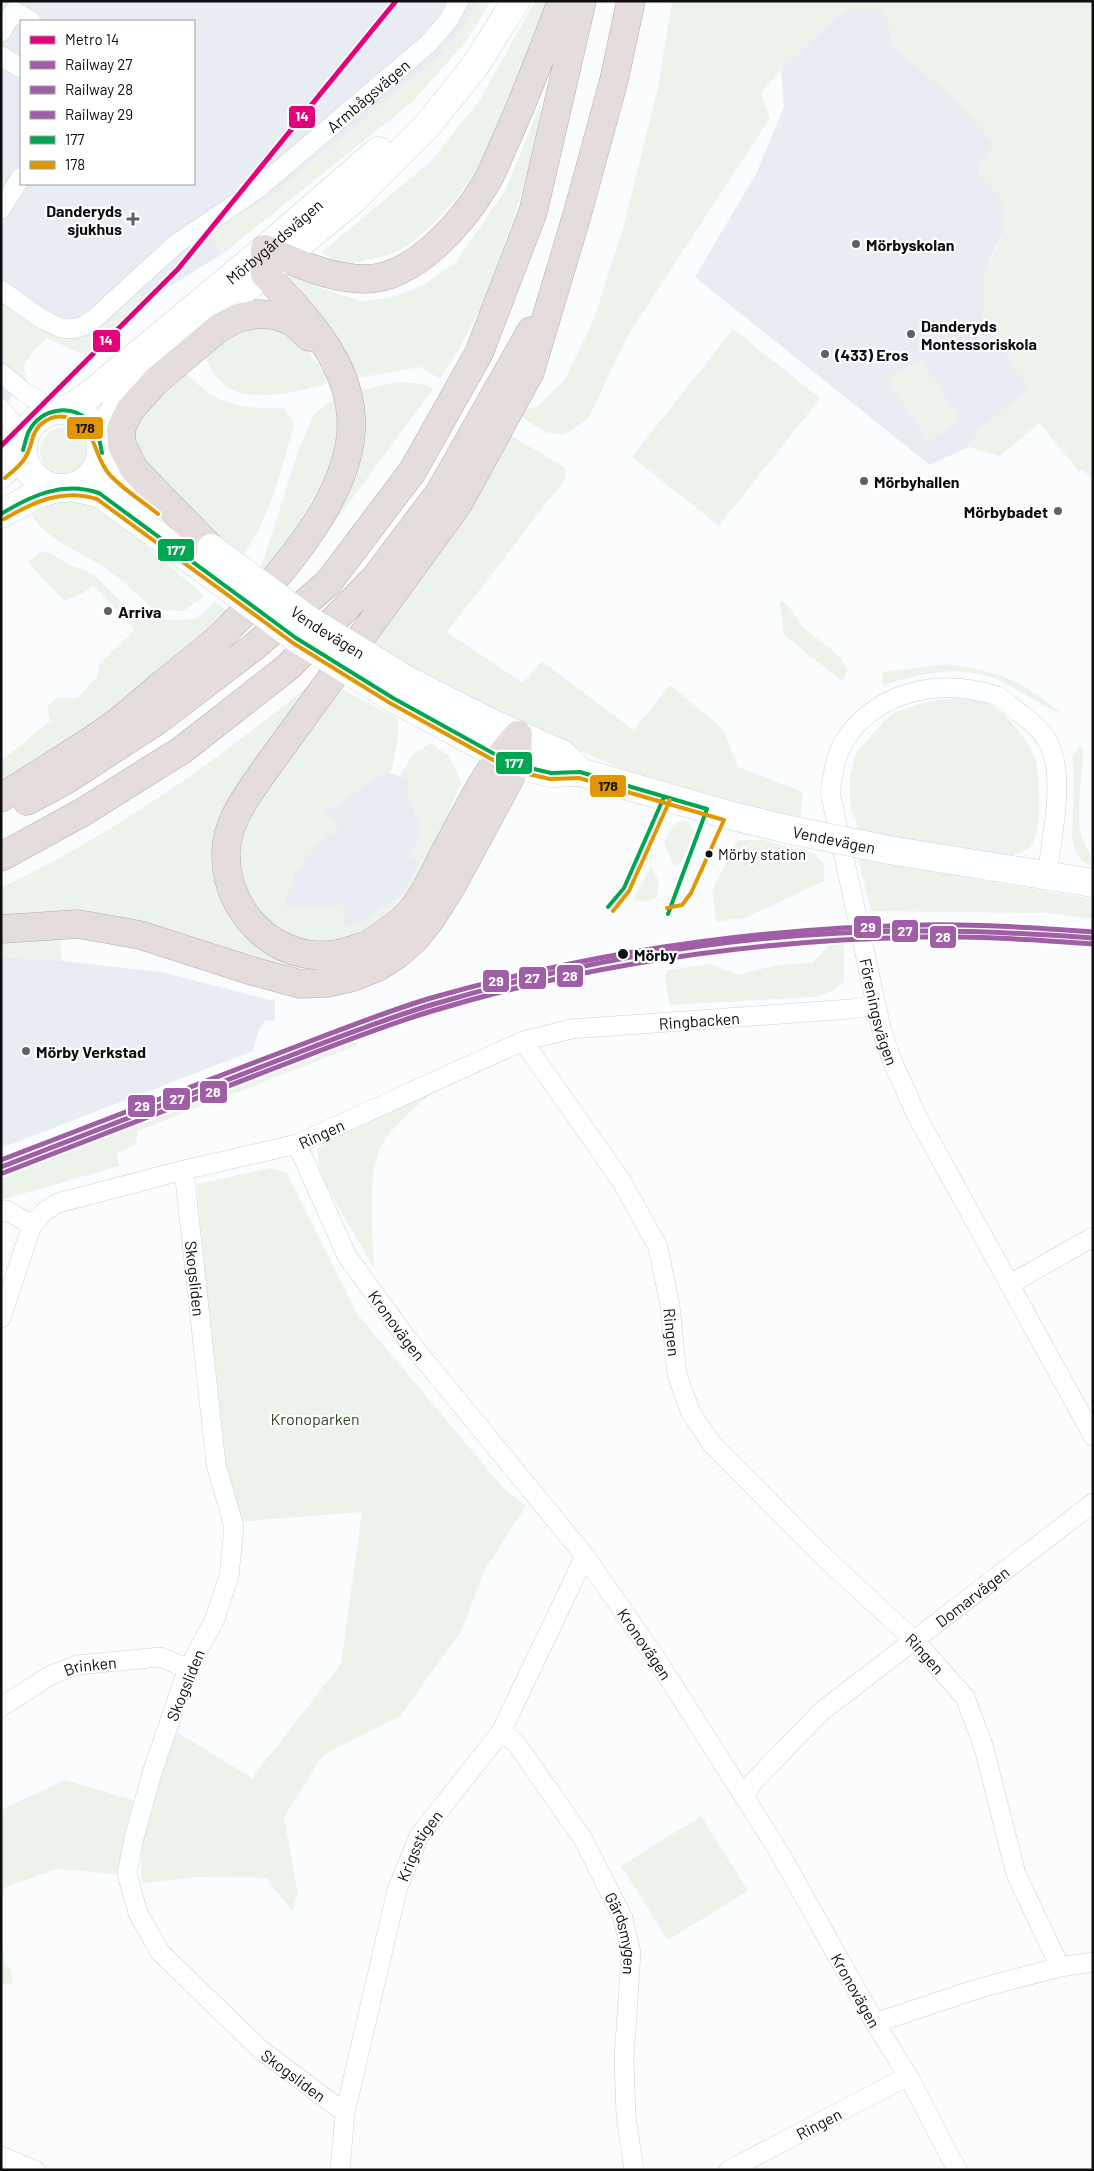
<svg xmlns="http://www.w3.org/2000/svg" width="1094" height="2171" font-family="Barlow,sans-serif">
<style>
.built{fill:#e7edf3;fill-rule:evenodd}
.green{fill:#ebf3eb}
.lines{fill:none;stroke-linecap:round;stroke-linejoin:round}
.street-casing{stroke:#d0d2d4;stroke-width:20}
.secondary-casing{stroke:#d0d2d4;stroke-width:29}
.highway-casing{stroke:#b4acab;stroke-width:29}
.street{stroke:#feffff;stroke-width:19}
.secondary{stroke:#feffff;stroke-width:28}
.highway{stroke:#e5dddb;stroke-width:28}
.secondary-bridge-casing{stroke:#d0d2d4;stroke-width:29;stroke-linecap:butt}
.secondary-bridge{stroke:#feffff;stroke-width:28}
.bus-1-casing{stroke:#fff;stroke-width:8}
.bus-2-casing{stroke:#fff;stroke-width:8}
.bus-1{stroke:#00a651;stroke-width:4}
.bus-2{stroke:#e09702;stroke-width:4}
.rail-1-casing{stroke:#fff;stroke-width:9}
.rail-2-casing{stroke:#fff;stroke-width:9}
.rail-3-casing{stroke:#fff;stroke-width:9}
.rail-1{stroke:#a05ea6;stroke-width:5}
.rail-2{stroke:#a05ea6;stroke-width:5}
.rail-3{stroke:#a05ea6;stroke-width:5}
.metro-1-casing{stroke:#fff;stroke-width:9}
.metro-1{stroke:#e5007d;stroke-width:5}
.poi-dot{fill:#606163;stroke:#fff;stroke-width:2}
.bus-dot{fill:#0d0e0f;stroke:#fff;stroke-width:2}
.labels{text-anchor:middle;dominant-baseline:central;stroke-width:4.5;stroke-linejoin:round;paint-order:stroke}
.bus-label{font-size:15px;fill:#0d0e0f;stroke:#fff;text-anchor:start}
.street-label{font-size:16px;fill:#0d0e0f;stroke:#fff}
.poi-label{font-size:16px;font-weight:bold;fill:#0d0e0f;stroke:#fff;text-anchor:start}
.stop-label{font-size:16px;font-weight:bold;fill:#0d0e0f;stroke:#fff;text-anchor:start}
.park-label{font-size:16px;fill:#2e4b24;stroke:#fff}
.line-badge{stroke:#fff;stroke-width:2}
.badge-label{font-size:14px;text-anchor:middle;font-weight:bold;fill:#fff}
.pale-badge-label{font-size:14px;text-anchor:middle;font-weight:bold;fill:#111}
</style>
<rect width="100%" height="100%" fill="#fafcfe"/>
<path class="built" d="M1 1H491L466 41 413 101 222 254 164 290 90 357 47 338 32 352 23 367 26 380 1 409ZM21 21H194V184H21Z
M845 9H883L889 24 892 46 960 103 993 143 977 172 995 190 1004 208 1005 231 990 258 983 318 1029 390 978 430 968 447 930 465 695 277 757 172 784 107 781 70Z
M386 771 408 779V796L422 830 410 856 420 861 403 894 362 922 344 928 283 907 295 873 327 831 340 826 322 811 335 806Z
M1 957 62 961 161 972 275 1001V1021L265 1020 258 1032 253 1051 1 1148Z"/>
<path class="green" d="M479 1H491L466 41 413 101 222 254 213 242V222L266 200 436 58 466 23Z
M535 1H553C517 87 482 198 400 250 394 254 383 256 375 258 353 264 341 266 322 252L429 163 480 100Z
M672 1H1093V479L1082 469 1079 472 1040 423 1000 456 968 447 978 430 1029 390 983 318V275L1005 231 1004 208 995 190 977 172 993 143 960 103 892 46 889 24 883 9H845L781 70 761 93 770 118 628 335 588 419 564 435 545 432 522 417 524 410 537 407 565 379 594 319 624 225 658 87Z
M541 103 538 138 515 214 483 303 458 351 440 379 420 367 358 378C341 339 315 308 288 275L328 291 362 301 390 298 424 285 456 262 505 191Z
M139 293 145 299 90 357 47 338 32 352 23 367 26 380 1 359V303L42 330 90 338Z
M250 325H271L302 345 326 374V384C295 392 243 407 218 379 212 372 207 361 203 352Z
M733 329 820 398 719 526 632 457Z
M921 358 961 420 928 442 887 380Z
M183 370C215 405 239 409 284 408L294 424C281 471 271 517 242 556L207 529 150 472 134 445 137 423Z
M398 382 424 384 433 389 310 556 363 405 362 390Z
M334 400 339 422 331 468 304 513 284 553 265 577 260 570 299 449 313 416 326 404Z
M40 451a23 23 0 1 1 46 0a23 23 0 1 1-46 0Z
M510 435 564 467 566 478 447 632 523 683 542 661 634 730 670 685 722 728 738 767 803 792 800 822 644 778 559 742 368 648 426 572 468 508Z
M65 499 87 502 134 536 205 596 183 611 154 610C136 593 118 576 97 563 74 549 48 539 32 516L50 503Z
M40 552 50 553 70 565 92 573 122 603 138 614 168 620 197 619 215 602 227 611 134 693 75 736 1 781V761L50 721 47 707 57 698H77L97 677 99 664 135 630 93 585 82 594 64 601 28 562Z
M783 601C793 609 797 621 805 629 819 642 841 652 848 670L842 681 784 635 780 602Z
M949 664C1000 672 1020 680 1060 712L1053 711C1036 702 1020 690 1003 682 965 663 921 673 883 685L882 672Z
M322 674 243 776 214 834 211 864 219 894 231 922 254 942 287 960 322 969 286 967 123 918 68 911 28 912 1 919V888C117 832 224 757 322 674Z
M338 687 398 719V739L391 772 386 771 335 806 322 811 340 826 334 837 327 831 295 873 283 907 343 905 344 928 362 922 403 894 420 862 409 857 422 830 408 796V779L400 776 413 754 431 743 450 757 461 782 445 822 418 881 382 918 343 942 309 944 283 933 255 910 240 881 239 848 251 803Z
M958 698C967 700 980 700 988 704 1005 711 1029 741 1035 758 1040 775 1043 834 1030 847 1022 854 1011 856 1001 856L859 832 850 805V778L856 753 886 719 897 711 930 701Z
M1080 746 1083 751C1082 776 1077 805 1080 830 1081 844 1093 853 1093 866L1083 862 1076 853 1072 837 1074 779 1072 757Z
M686 820 694 830 682 862 677 865 673 864 664 843C669 831 671 822 686 820Z
M737 840H763L814 853 824 864V881L741 920 740 918 716 922 712 891Z
M858 859 1093 899V919L1048 913 871 911Z
M651 866 659 882 657 897 646 902 633 901Z
M60 936 62 961 1 957V942Z
M844 940V981L832 991 815 997 670 1005 665 981 667 970 711 964 738 975 776 965 812 963 831 943Z
M355 1039 358 1045 137 1131V1144L117 1153 119 1166 1 1200V1175Z
M440 1086C423 1101 394 1124 383 1143 366 1171 373 1235 374 1268L324 1182 319 1167 317 1149 339 1132Z
M271 1168 287 1173 358 1315 506 1491 526 1506 485 1569 461 1632 399 1717 323 1755 284 1817 298 1894 292 1911 266 1878 196 1877 141 1884C138 1831 158 1779 172 1729L252 1778 341 1664 362 1512 236 1522 220 1454 197 1184Z
M65 1780 133 1800 117 1874 56 1869 4 1888 1 1905V1810Z
M701 1816 748 1891 668 1940 621 1866Z
M1 1929 4 1961 11 1970 13 1983 1 1985Z"/>
<g class="lines">
<g class="street-casing">
<g id="street">
<path d="M1 32 14 11 31 21"/>
<path d="M1 56 21 68"/>
<path d="M1 209 21 177"/>
<path id="s1" d="M1 290 40 318 61 328 73 329 83 326 93 320 176 244 256 190 428 44 448 21 459 1"/>
<path d="M1 373 23 391 55 410"/>
<path d="M1 409 24 438"/>
<path id="s2" d="M1047 876C1051 839 1066 778 1049 744 1043 731 1032 723 1021 714 1013 709 1005 699 997 696 942 678 881 689 846 738 836 753 833 774 830 792L882 1032 893 1063 918 1118 1093 1436"/>
<path id="s3" d="M523 1041 571 1029 851 1009 876 1005"/>
<path id="s4" d="M297 1144 347 1256 408 1340 585 1556 659 1663 778 1850 875 2023 908 2076 957 2170"/>
<path id="s5" d="M184 1170 216 1464 234 1527 229 1576 215 1619 188 1669 181 1688 152 1773 134 1838 127 1874 138 1913 160 1952 261 2050 345 2113"/>
<path d="M1 1212 6 1210 32 1225"/>
<path d="M1010 1284 1093 1237"/>
<path id="s6" d="M1 1318 32 1225 45 1211 58 1203 184 1170 297 1144 523 1041 622 1182 658 1247 670 1306 677 1375 691 1413 711 1443 824 1557 915 1641 965 1697 984 1748 1016 1874 1060 1967 980 1988 875 2023"/>
<path id="s7" d="M1 1707 51 1675 77 1665 161 1657 188 1669"/>
<path id="s8" d="M501 1732 516 1743 583 1839 623 1918 631 1953 624 2059 626 2116 634 2170"/>
<path id="s9" d="M745 1796 753 1782 822 1711 1093 1503"/>
<path d="M1060 1967 1093 1962"/>
<path d="M1 2156 35 2170"/>
<path id="s10" d="M340 2170 345 2113 397 1890 419 1836 501 1732 585 1556"/>
<path id="s11" d="M729 2170 908 2076"/>
</g>
</g>
<g class="secondary-casing">
<g id="secondary">
<path id="s12" d="M66 410 87 397 265 249 378 151"/>
<circle cx="62" cy="449" r="39"/>
<path d="M101 440 114 411 131 387 193 332 354 199 426 127 475 66 516 1"/>
<path d="M102 453 115 470 153 501"/>
<path d="M1 474 23 450"/>
<path d="M72 487 99 493 201 567"/>
<path d="M1 514 36 495 57 488"/>
<path d="M407 680 487 721 562 754 580 772"/>
<path d="M393 698 517 765 551 773 580 772 732 816 791 830"/>
<path d="M889 850 1093 883"/>
</g>
</g>
<g class="highway-casing">
<path id="highway" d="M211 548 134 469 122 445 121 429 130 410 156 381 219 328 238 318 257 314 275 315 293 322 309 337
M518 735C485 770 466 814 443 856 432 878 421 903 403 919 394 928 382 935 372 942 367 946 358 948 352 950 287 973 224 918 226 852 227 821 247 796 264 771L458 504 530 372 577 215 614 80 631 1
M1 798C39 773 79 750 115 724 132 711 148 696 164 683 185 665 209 649 228 629 278 579 357 491 351 416 347 358 303 314 265 274V249C297 263 330 279 366 279 415 278 463 222 486 183 494 170 499 155 505 142 526 96 544 48 562 1
M27 801 66 780 158 720 255 646 328 583 412 472 479 353 533 212 582 1
M1 857 83 812 182 750 288 667 375 578 440 492 531 331
M1 929 78 924 140 935 252 971 300 984 327 983 353 977 378 967 398 954 415 939 431 919 454 882 517 765 518 735"/>
</g>
<use href="#street" class="street"/>
<use href="#secondary" class="secondary"/>
<use href="#highway" class="highway"/>
<g class="secondary-bridge-casing">
<g id="secondary-bridge">
<path id="s13" d="M211 548 310 621 407 680"/>
<path d="M201 567 296 638 393 698"/>
<path id="s14" d="M791 830 889 850"/>
</g>
</g>
<use href="#secondary-bridge" class="secondary-bridge"/>
<g class="bus-1-casing">
<path id="bus-1" d="M23 450C25 444 26 437 29 431 41 409 70 403 89 421 98 429 100 442 102 453
M1 514C32 495 63 481 99 493L296 638 393 698 498 756 517 765 551 773 580 772 707 809
M608 907 624 888 664 797
M668 914 707 809"/>
</g>
<g class="bus-2-casing">
<path id="bus-2" d="M5 478C13 471 24 463 28 452 33 442 31 434 40 425 47 419 56 415 65 417 97 422 92 456 110 475 124 490 142 501 158 514
M4 519C34 502 62 488 97 499L293 643 390 703 495 761 515 771 550 779 579 778 724 820 691 893 682 905 667 908
M613 911 629 891 670 800"/>
</g>
<use href="#bus-1" class="bus-1"/>
<use href="#bus-2" class="bus-2"/>
<g class="rail-1-casing">
<path id="rail-1" d="M1 1167C89 1133 177 1099 266 1065 321 1044 375 1022 431 1005 592 957 761 930 928 931 983 931 1038 934 1093 938"/>
</g>
<g class="rail-2-casing">
<path id="rail-2" d="M3 1173C91 1139 179 1105 267 1071 322 1050 376 1028 432 1011 592 963 756 940 923 937 980 936 1036 940 1093 944"/>
</g>
<g class="rail-3-casing">
<path id="rail-3" d="M1 1160C89 1126 178 1092 266 1058 320 1038 375 1015 431 998 592 952 755 928 923 925 980 924 1036 928 1093 932"/>
</g>
<use href="#rail-1" class="rail-1"/>
<use href="#rail-2" class="rail-2"/>
<use href="#rail-3" class="rail-3"/>
<g class="metro-1-casing">
<path id="metro-1" d="M1 446 178 269 396 1"/>
</g>
<use href="#metro-1" class="metro-1"/>
</g>
<g class="poi-dot">
<path d="M130.5 211.5h5v5h5v5h-5v5h-5v-5h-5v-5h5z"/>
<circle cx="856" cy="244" r="5"/>
<circle cx="911" cy="334" r="5"/>
<circle cx="825" cy="354" r="5"/>
<circle cx="864" cy="481" r="5"/>
<circle cx="1058" cy="511" r="5"/>
<circle cx="108" cy="611" r="5"/>
<circle cx="26" cy="1051" r="5"/>
</g>
<g class="bus-dot">
<circle cx="709" cy="854" r="4.5"/>
<circle cx="623" cy="954" r="6"/>
</g>
<g class="labels">
<g class="bus-label">
<text x="718" y="854">Mörby station</text>
</g>
<g class="street-label">
<text stroke="none"><textPath href="#s1" startOffset="461">Armbågsvägen</textPath></text>
<text stroke="none"><textPath href="#s12" startOffset="268">Mörbygårdsvägen</textPath></text>
<text stroke="none"><textPath href="#s13" startOffset="144">Vendevägen</textPath></text>
<text stroke="none"><textPath href="#s14" startOffset="44">Vendevägen</textPath></text>
<text stroke="none"><textPath href="#s2" startOffset="655">Föreningsvägen</textPath></text>
<text stroke="none"><textPath href="#s3" startOffset="178">Ringbacken</textPath></text>
<text stroke="none"><textPath href="#s6" startOffset="405">Ringen</textPath></text>
<text stroke="none"><textPath href="#s5" startOffset="109">Skogsliden</textPath></text>
<text stroke="none"><textPath href="#s4" startOffset="208">Kronovägen</textPath></text>
<text stroke="none"><textPath href="#s6" startOffset="960">Ringen</textPath></text>
<text stroke="none"><textPath href="#s9" startOffset="304">Domarvägen</textPath></text>
<text stroke="none"><textPath href="#s4" startOffset="612">Kronovägen</textPath></text>
<text stroke="none"><textPath href="#s6" startOffset="1380">Ringen</textPath></text>
<text stroke="none"><textPath href="#s7" startOffset="100">Brinken</textPath></text>
<text transform="translate(185 1685) rotate(-68)">Skogsliden</text>
<text stroke="none"><textPath href="#s10" startOffset="336">Krigsstigen</textPath></text>
<text stroke="none"><textPath href="#s8" startOffset="239">Gärdsmygen</textPath></text>
<text stroke="none"><textPath href="#s4" startOffset="1018">Kronovägen</textPath></text>
<text stroke="none"><textPath href="#s5" startOffset="994">Skogsliden</textPath></text>
<text stroke="none"><textPath href="#s11" startOffset="101">Ringen</textPath></text>
</g>
<g class="poi-label">
<text x="122" y="210" text-anchor="end">Danderyds<tspan x="122" dy="18">sjukhus</tspan></text>
<text x="866" y="244">Mörbyskolan</text>
<text x="921" y="325">Danderyds<tspan x="921" dy="18">Montessoriskola</tspan></text>
<text x="835" y="354">(433) Eros</text>
<text x="874" y="481">Mörbyhallen</text>
<text x="1048" y="511" text-anchor="end">Mörbybadet</text>
<text x="118" y="611">Arriva</text>
<text x="36" y="1051">Mörby Verkstad</text>
</g>
<g class="stop-label">
<text x="634" y="954">Mörby</text>
</g>
<g class="park-label">
<text x="315" y="1418">Kronoparken</text>
</g>
</g>
<g class="line-badge">
<rect x="288" y="105" width="28" height="24" rx="5" fill="#e5007d"/>
<rect x="92" y="329" width="29" height="24" rx="5" fill="#e5007d"/>
<rect x="66" y="416" width="38" height="24" rx="5" fill="#e09702"/>
<rect x="157" y="538" width="38" height="24" rx="5" fill="#00a651"/>
<rect x="495" y="751" width="38" height="24" rx="5" fill="#00a651"/>
<rect x="589" y="774" width="38" height="24" rx="5" fill="#e09702"/>
<rect x="853" y="915" width="29" height="24" rx="5" fill="#a05ea6"/>
<rect x="891" y="919" width="28" height="24" rx="5" fill="#a05ea6"/>
<rect x="929" y="925" width="28" height="24" rx="5" fill="#a05ea6"/>
<rect x="556" y="964" width="28" height="24" rx="5" fill="#a05ea6"/>
<rect x="518" y="966" width="29" height="24" rx="5" fill="#a05ea6"/>
<rect x="482" y="969" width="28" height="24" rx="5" fill="#a05ea6"/>
<rect x="199" y="1080" width="29" height="24" rx="5" fill="#a05ea6"/>
<rect x="162" y="1087" width="29" height="24" rx="5" fill="#a05ea6"/>
<rect x="127" y="1094" width="29" height="24" rx="5" fill="#a05ea6"/>
</g>
<g class="badge-label">
<text x="302" y="121">14</text>
<text x="106" y="345">14</text>
<text x="176" y="555">177</text>
<text x="514" y="768">177</text>
<text x="868" y="932">29</text>
<text x="905" y="936">27</text>
<text x="943" y="942">28</text>
<text x="570" y="981">28</text>
<text x="532" y="983">27</text>
<text x="496" y="986">29</text>
<text x="213" y="1097">28</text>
<text x="177" y="1104">27</text>
<text x="142" y="1111">29</text>
</g>
<g class="pale-badge-label">
<text x="85" y="433">178</text>
<text x="608" y="791">178</text>
</g>
<rect width="1094" height="2171" fill="none" stroke="#0d0e0f" stroke-width="5"/>
<rect x="20" y="20" width="175" height="165" fill="#ffffff" stroke="#9e9f9f"/>
<rect x="30" y="36" width="25" height="8" fill="#e5007d" stroke="#9e9f9f"/>
<text x="65" y="45" font-size="15" fill="#0d0e0f">Metro 14</text>
<rect x="30" y="61" width="25" height="8" fill="#a05ea6" stroke="#9e9f9f"/>
<text x="65" y="70" font-size="15" fill="#0d0e0f">Railway 27</text>
<rect x="30" y="86" width="25" height="8" fill="#a05ea6" stroke="#9e9f9f"/>
<text x="65" y="95" font-size="15" fill="#0d0e0f">Railway 28</text>
<rect x="30" y="111" width="25" height="8" fill="#a05ea6" stroke="#9e9f9f"/>
<text x="65" y="120" font-size="15" fill="#0d0e0f">Railway 29</text>
<rect x="30" y="136" width="25" height="8" fill="#00a651" stroke="#9e9f9f"/>
<text x="65" y="145" font-size="15" fill="#0d0e0f">177</text>
<rect x="30" y="161" width="25" height="8" fill="#e09702" stroke="#9e9f9f"/>
<text x="65" y="170" font-size="15" fill="#0d0e0f">178</text>
</svg>
